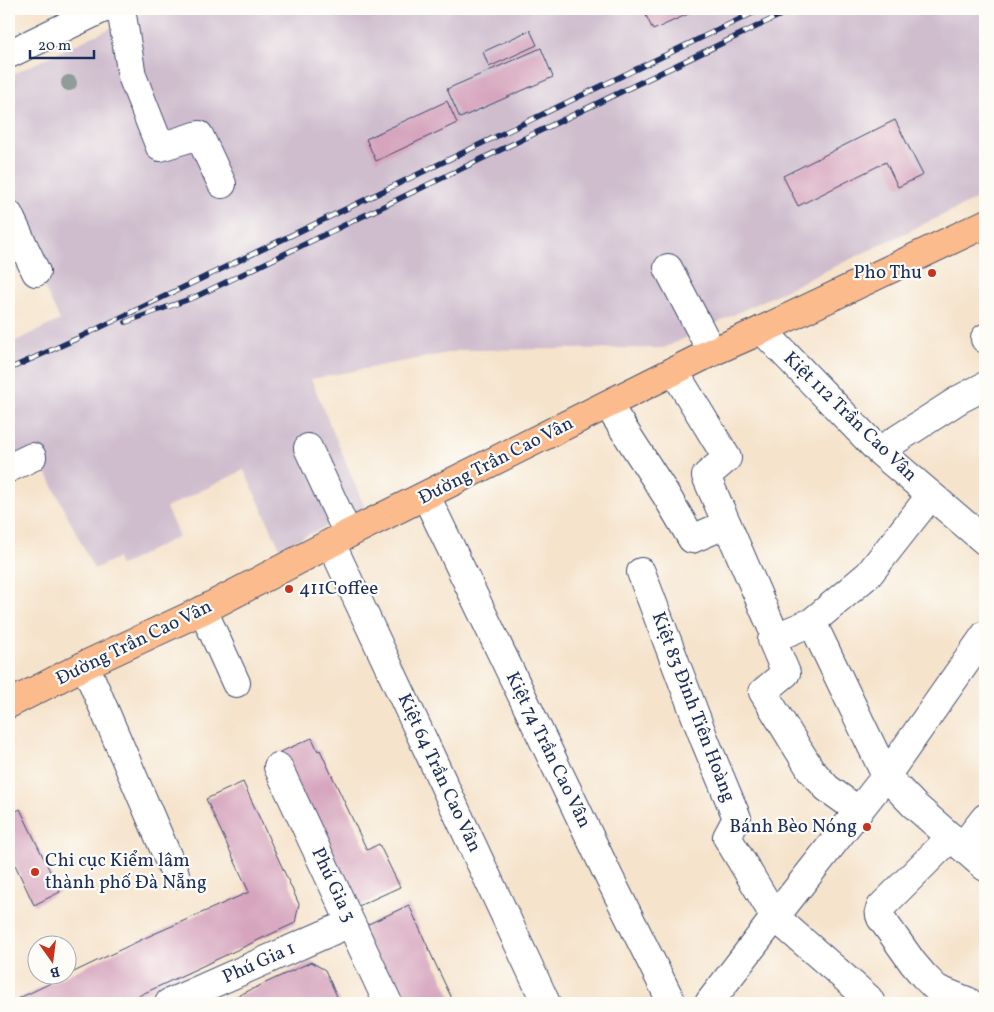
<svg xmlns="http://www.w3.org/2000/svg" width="994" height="1012" font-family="Vollkorn,serif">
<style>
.railway{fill:#cfbdce}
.building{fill:#d6a4bd}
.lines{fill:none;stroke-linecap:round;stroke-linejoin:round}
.minor-casing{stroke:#3c4a6e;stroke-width:30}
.major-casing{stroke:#3c4a6e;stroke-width:30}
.minor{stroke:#fff;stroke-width:28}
.major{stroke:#fbbb8c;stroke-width:28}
.rail-casing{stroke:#1b2f5e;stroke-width:5.5}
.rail{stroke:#fdfcf7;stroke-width:4;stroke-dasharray:11;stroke-linecap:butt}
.tree{fill:#909c98}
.poi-dot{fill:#c8321e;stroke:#fdfcf7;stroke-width:2}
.labels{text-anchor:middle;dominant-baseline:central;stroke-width:4.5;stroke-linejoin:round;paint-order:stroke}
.poi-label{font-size:19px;fill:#1b2f5e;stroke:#fdfcf7;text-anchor:end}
.street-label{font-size:19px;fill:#1b2f5e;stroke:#fdfcf7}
</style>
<rect width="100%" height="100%" fill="#fdfcf7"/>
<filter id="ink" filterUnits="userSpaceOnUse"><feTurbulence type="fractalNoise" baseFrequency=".02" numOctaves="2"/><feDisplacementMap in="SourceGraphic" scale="10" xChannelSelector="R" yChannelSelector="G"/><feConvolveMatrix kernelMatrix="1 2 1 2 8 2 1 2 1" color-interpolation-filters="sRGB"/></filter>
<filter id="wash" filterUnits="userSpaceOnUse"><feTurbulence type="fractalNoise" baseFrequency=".0096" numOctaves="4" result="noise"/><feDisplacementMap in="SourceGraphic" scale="20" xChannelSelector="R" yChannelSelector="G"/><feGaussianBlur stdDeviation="1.12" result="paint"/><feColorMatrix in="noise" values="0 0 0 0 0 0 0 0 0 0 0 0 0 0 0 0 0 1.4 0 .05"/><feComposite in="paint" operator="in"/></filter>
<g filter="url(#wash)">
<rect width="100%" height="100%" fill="#f5e3cb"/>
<path class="railway" d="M151 9H985V195L664 348 464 350 311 379 365 508 280 548 244 470 166 508 179 536 120 566 117 558 94 569 40 460 9 473V344L60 320 9 215V76Z"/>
<g id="blocks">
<path class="building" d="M643 9H699L653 30Z
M530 30 537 45 489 67 483 52Z
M541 48 553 77 460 118 447 89Z
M447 101 457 123 376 161 366 139Z
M895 120 923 175 898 187 886 162 798 206 783 176Z
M312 738 318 751 320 750 367 850 379 844 400 887 352 909 278 753Z
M243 782 299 904 295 923 123 1003H9L147 937 249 892 206 799Z
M20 809 60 892 34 905 9 852V815Z
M409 905 435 963 454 1003H395L360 928Z
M311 962 325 970 340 1003H222Z"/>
</g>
</g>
<g filter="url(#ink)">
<use href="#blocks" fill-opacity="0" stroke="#3c4a6e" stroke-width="1"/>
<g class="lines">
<g class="minor-casing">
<path id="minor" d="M121 9 132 76 160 147 199 135 222 184
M9 54 102 9
M9 215 36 272
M668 268 712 352
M762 330 879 451 985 541
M985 338V339
M674 371 727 458 706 476 776 637 812 622 886 776 914 805 985 867
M608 405 666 495 692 539 727 524
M308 448 348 534
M879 451 960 399 985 386
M9 468 32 457
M426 496 609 877 672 1003
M331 543 546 1003
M641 572 705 741 737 818 727 837 775 917 868 998 871 1003
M203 610 236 683
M812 622 869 574 931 495
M776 637 772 640 786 673 763 692 811 770 827 788 859 811
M85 665 175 874
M278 767 388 1003
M951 837 881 907C879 911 879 914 881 918L913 963 924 976 937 989 967 1001 970 1003
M962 847 985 818
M169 1003 350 923
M709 1003 775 917 886 776 985 635"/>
</g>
<g class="major-casing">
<path id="major" d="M9 704 85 665 203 610 348 534 712 352 762 330 985 224"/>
</g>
<use href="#minor" class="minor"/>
<use href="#major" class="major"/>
<g class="rail-casing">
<path id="rail" d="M126 322 195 297 793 9
M9 369 76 339 761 9"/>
</g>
<use href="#rail" class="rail"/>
</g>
<circle class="tree" cx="69" cy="83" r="8"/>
</g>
<g class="poi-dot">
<circle cx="932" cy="273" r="5"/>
<circle cx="289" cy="589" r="5"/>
<circle cx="867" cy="827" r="5"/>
<circle cx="35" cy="872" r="5"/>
</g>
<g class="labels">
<g class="poi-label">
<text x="922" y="273">Pho Thu</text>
<text x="299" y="589" text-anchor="start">411Coffee</text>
<text x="857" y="827">Bánh Bèo Nóng</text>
<text x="45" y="861" text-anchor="start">Chi cục Kiểm lâm<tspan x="45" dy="22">thành phố Đà Nẵng</tspan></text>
</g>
<g class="street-label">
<text transform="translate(850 417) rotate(44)">Kiệt 112 Trần Cao Vân</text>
<text transform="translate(496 461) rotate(-27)">Đường Trần Cao Vân</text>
<text transform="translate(134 643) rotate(-26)">Đường Trần Cao Vân</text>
<text transform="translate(693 707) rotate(69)">Kiệt 83 Đinh Tiên Hoàng</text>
<text transform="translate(548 750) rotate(64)">Kiệt 74 Trần Cao Vân</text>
<text transform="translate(439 773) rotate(65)">Kiệt 64 Trần Cao Vân</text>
<text transform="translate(333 885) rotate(65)">Phú Gia 3</text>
<text transform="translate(259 963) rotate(-24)">Phú Gia 1</text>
</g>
</g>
<rect width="994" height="1012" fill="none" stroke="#fdfcf7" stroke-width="30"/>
<g transform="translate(52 960) rotate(166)"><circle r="24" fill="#fdfcf7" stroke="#a3aaba"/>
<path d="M0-4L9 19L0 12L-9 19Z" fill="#c8321e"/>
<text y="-8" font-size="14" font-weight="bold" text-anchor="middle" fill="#1b2f5e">B</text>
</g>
<path d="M30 50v8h64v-8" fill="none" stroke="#1b2f5e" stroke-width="2.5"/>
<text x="38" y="50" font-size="15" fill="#1b2f5e" stroke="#fdfcf7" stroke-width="4" paint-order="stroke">20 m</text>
</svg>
